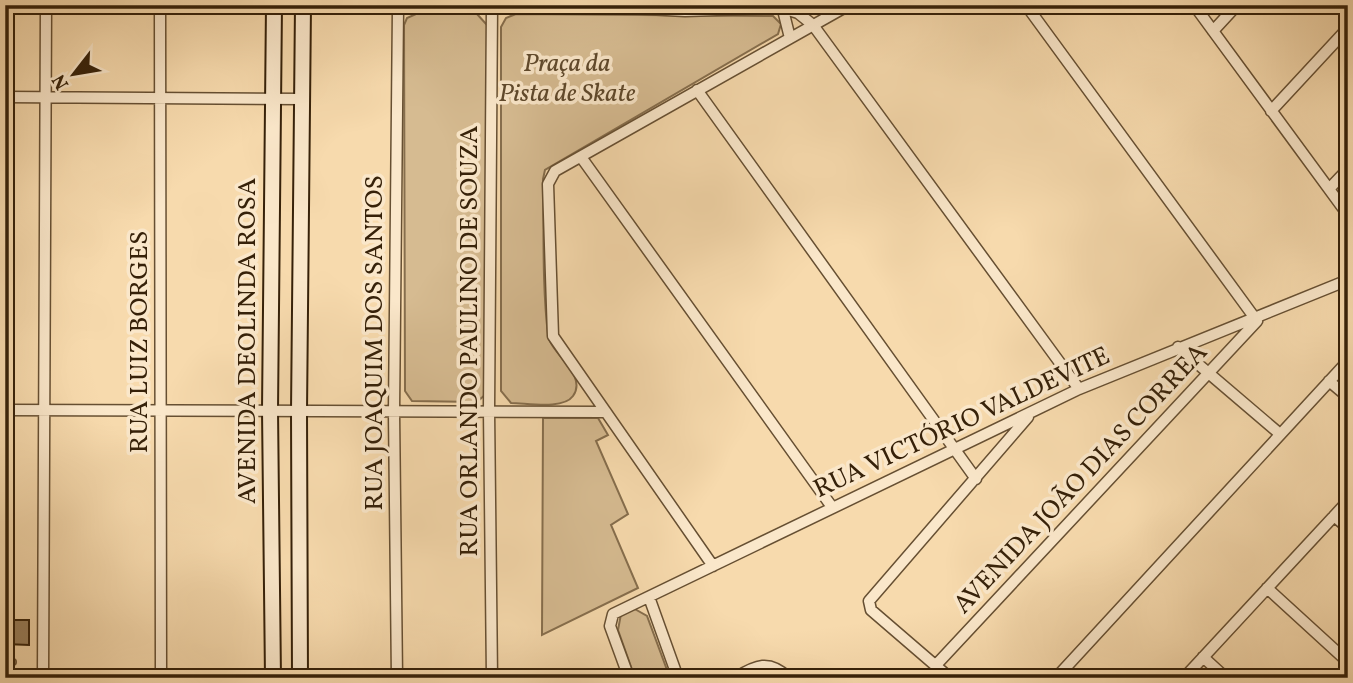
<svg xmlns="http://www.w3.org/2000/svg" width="1353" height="683" font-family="Vollkorn,serif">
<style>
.green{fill:#d6bb91;stroke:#866e4d;stroke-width:2}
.building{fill:#9a815e;stroke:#362109;stroke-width:2}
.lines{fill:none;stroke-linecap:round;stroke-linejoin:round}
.lane-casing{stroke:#664f32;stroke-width:8}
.street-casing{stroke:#664f32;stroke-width:13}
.secondary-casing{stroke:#362109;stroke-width:18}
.lane{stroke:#fae7ca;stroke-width:4.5}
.street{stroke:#fae7ca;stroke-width:10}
.secondary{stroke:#fae7ca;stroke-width:14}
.labels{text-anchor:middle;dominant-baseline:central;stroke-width:7;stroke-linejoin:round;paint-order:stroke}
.park-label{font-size:26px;font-style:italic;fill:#5e482b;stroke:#fae7ca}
.street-label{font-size:26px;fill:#362109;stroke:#fae7ca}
</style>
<rect width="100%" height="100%" fill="#f7daad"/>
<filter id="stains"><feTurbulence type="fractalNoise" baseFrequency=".00286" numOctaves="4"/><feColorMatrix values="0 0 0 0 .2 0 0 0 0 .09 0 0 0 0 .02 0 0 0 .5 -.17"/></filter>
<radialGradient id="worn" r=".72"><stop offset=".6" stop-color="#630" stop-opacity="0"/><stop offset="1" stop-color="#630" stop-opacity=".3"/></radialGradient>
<path class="green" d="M416 14H477L487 25V393L477 402 412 401 405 391 404 25 407 18Z
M516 14 773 16 781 24 778 34 545 170 543 179C544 230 542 284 548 335 551 354 588 375 573 396 563 410 527 403 511 403L501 391V27L506 18Z
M543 418H598L608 435 596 441 628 514 611 525 638 588 542 635Z
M633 608 647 616 670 678H635L618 630 621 614Z"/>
<path class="building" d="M5 620H29V645L5 644Z"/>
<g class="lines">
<g class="lane-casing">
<path id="lane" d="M5 662H13"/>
</g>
<g class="street-casing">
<path id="street" d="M160 5 161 678
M1194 5 1348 215
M782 6 790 38
M303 7 591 6 685 11 782 8 798 13 813 25 1079 389
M1213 31 1237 5
M697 90 976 479
M5 97 304 99
M1271 111 1348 28
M581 157 832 507
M1329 189 1348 169
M1178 347 1280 434
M1329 381 1348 397
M5 410 606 412
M1334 516 1348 528
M713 566 553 336 548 184 555 171 849 5
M1267 588 1348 662
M649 597 678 678
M1203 657 1226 678
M936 665 1257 321 1026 5
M43 678 46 5
M397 678 394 412 398 8
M492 678 489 410 492 5
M629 678 610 626 613 614 1079 389 1348 280
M735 678C756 665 769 659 789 678
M950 678 871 610 869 601 1028 417
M1056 678 1348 361
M1184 678 1348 501"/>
</g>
<g class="secondary-casing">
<path id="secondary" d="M273 678 270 410 274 5
M300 678 299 412 303 5"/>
</g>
<use href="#lane" class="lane"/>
<use href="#street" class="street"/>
<use href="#secondary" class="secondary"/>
</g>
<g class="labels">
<g class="park-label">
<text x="567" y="64">Praça da<tspan x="567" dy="30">Pista de Skate</tspan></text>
</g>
<g class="street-label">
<text transform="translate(248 341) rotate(-90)">AVENIDA DEOLINDA ROSA</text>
<text transform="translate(470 341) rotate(-90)">RUA ORLANDO PAULINO DE SOUZA</text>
<text transform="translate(140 342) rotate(-90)">RUA LUIZ BORGES</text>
<text transform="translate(375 343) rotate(-90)">RUA JOAQUIM DOS SANTOS</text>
<text transform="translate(962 423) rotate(-25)">RUA VICTÓRIO VALDEVITE</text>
<text transform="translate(1081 479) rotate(-47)">AVENIDA JOÃO DIAS CORREA</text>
</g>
</g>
<rect width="1353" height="683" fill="none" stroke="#f7daad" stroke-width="28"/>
<rect x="7" y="7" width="1339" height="669" fill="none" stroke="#362109" stroke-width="3.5"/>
<rect x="14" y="14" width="1325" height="655" fill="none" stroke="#362109" stroke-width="2"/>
<g transform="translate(74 74) rotate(239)" stroke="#fae7ca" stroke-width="5" paint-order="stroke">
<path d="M0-5L12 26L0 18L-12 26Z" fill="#362109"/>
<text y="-10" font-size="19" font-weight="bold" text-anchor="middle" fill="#362109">N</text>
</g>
<rect width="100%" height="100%" filter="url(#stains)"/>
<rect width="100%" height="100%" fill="url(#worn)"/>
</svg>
